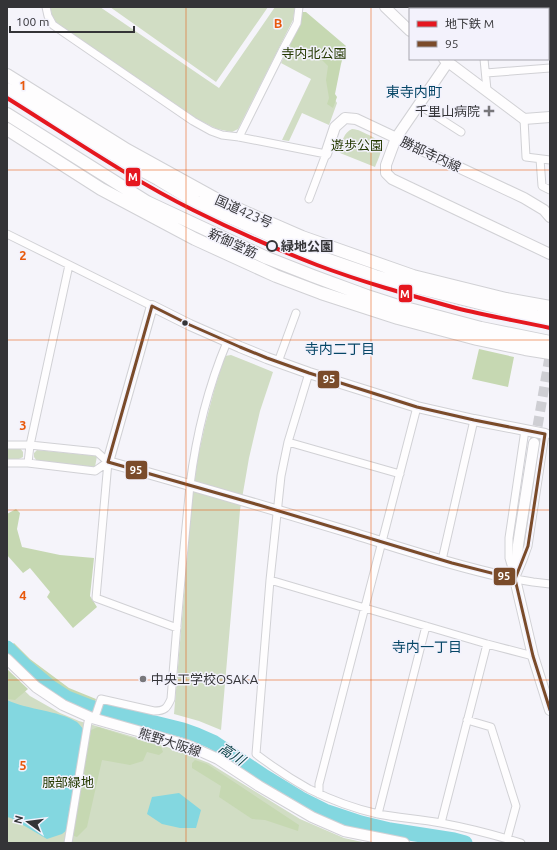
<svg xmlns="http://www.w3.org/2000/svg" width="557" height="850" font-family="Ubuntu,'Noto Sans JP',sans-serif">
<style>
.green{fill:#d1ddc4}
.forest{fill:#c6d8b2}
.water{fill:#83d7e0}
.lines{fill:none;stroke-linecap:round;stroke-linejoin:round}
.river{stroke:#83d7e0;stroke-width:15}
.secondary-tunnel{stroke:#ceced3;stroke-width:10;stroke-dasharray:10 5;stroke-linecap:butt}
.street-casing{stroke:#d1d1d5;stroke-width:9}
.secondary-casing{stroke:#d1d1d5;stroke-width:12}
.highway-casing{stroke:#d1d1d5;stroke-width:14}
.street{stroke:#fefdfe;stroke-width:7}
.secondary{stroke:#fefdfe;stroke-width:10}
.highway{stroke:#fefdfe;stroke-width:12}
.bus-1-casing{stroke:#f3f2fc;stroke-width:6}
.bus-1{stroke:#7a4b2a;stroke-width:3}
.metro-1-casing{stroke:#f3f2fc;stroke-width:7}
.metro-1{stroke:#e5171f;stroke-width:4}
.grid{fill:none;stroke:#e8590c;stroke-width:1;stroke-opacity:0.55}
.poi-dot{fill:#78777b;stroke:#f3f2fc;stroke-width:1.5}
.stop-dot{fill:#f3f2fc;stroke:#343437;stroke-width:2}
.bus-dot{fill:#343437;stroke:#f3f2fc;stroke-width:1.5}
.labels{text-anchor:middle;dominant-baseline:central;stroke-width:3;stroke-linejoin:round;paint-order:stroke}
.park-label{font-size:13px;fill:#243900;stroke:#f3f2fc}
.poi-label{font-size:13px;fill:#343437;stroke:#f3f2fc;text-anchor:end}
.street-label{font-size:13px;fill:#343437;stroke:#f3f2fc}
.stop-label{font-size:13px;font-weight:bold;fill:#343437;stroke:#f3f2fc;text-anchor:start}
.neighbourhood-label{font-size:14px;fill:#074767;stroke:#f3f2fc}
.water-label{font-size:14px;font-style:italic;fill:#0f464a;stroke:#f3f2fc}
.grid-label{font-size:13px;text-anchor:middle;font-weight:bold;fill:#e8590c;stroke:#f3f2fc;stroke-width:3;stroke-linejoin:round;paint-order:stroke}
.line-badge{stroke:#f3f2fc;stroke-width:1.5}
.badge-label{font-size:11px;text-anchor:middle;font-weight:bold;fill:#fff}
</style>
<rect width="100%" height="100%" fill="#f5f4fa"/>
<path class="green" d="M50 7H100L219 88 275 7H295L293 20 238 129 232 132 217 129 195 118 57 24 52 15Z
M110 7H268L216 82Z
M303 12 345 49 339 63 332 95 337 103 329 125 302 113 289 141 282 140 311 79 281 63 300 23Z
M352 129C358 129 364 133 369 135 387 144 381 152 375 167L340 153 339 150C342 142 344 132 352 129Z
M231 355 273 372 260 411 249 458 240 510 221 730 199 721 174 714 192 499 198 457 205 425 215 387 225 356Z
M20 448 23 452V457L19 459H7V449Z
M37 450 97 456 95 467 37 461 34 457V453Z
M7 674 30 696 60 713 79 721 162 745 209 763 300 819 344 838 367 843H7Z"/>
<path class="forest" d="M301 12H306L346 46 341 64 335 94 337 97 333 108 327 104 329 98 326 80 328 66 316 54 303 53 293 49 289 43Z
M479 349 514 357 508 387 472 379Z
M16 509 20 513 17 529 22 547 60 555 94 558 90 596 97 607 73 628 47 597 50 592 30 568 23 573 7 555V514Z
M14 643 30 659 69 688 96 699 94 705C85 702 76 699 67 695 45 683 26 665 9 647Z
M7 669 28 689 15 700 7 699Z
M98 727 161 747 163 752 159 755 147 752 143 761 130 765 102 760 87 827 77 837 74 836 72 832 91 730Z
M195 760 207 764 299 825 298 831 265 820 252 819 219 797 221 786 192 768V763Z"/>
<path class="water" d="M7 700C28 710 57 710 77 722 79 724 81 726 83 729L67 830 62 834 47 839 11 818 7 817Z
M179 793 201 810 196 828H180L162 824 147 814 152 797Z"/>
<g class="lines">
<path class="river" d="M7 648 25 666 50 687 67 698 90 707 183 730 197 735 213 742 265 777 301 799 325 811 361 823 390 830 454 840 465 843"/>
<path class="secondary-tunnel" d="M535 441 550 354"/>
<g class="street-casing">
<path id="street" d="M46 7 48 16 53 25 193 121 211 131 222 135 239 137 326 154 309 199
M480 7V9
M459 9 462 7
M548 21 550 20
M484 59 487 90
M486 73 550 68
M419 105 461 132
M524 119 526 157 550 160
M239 137 282 51 297 23 299 7
M540 159 542 186 550 190
M7 234 152 306
M278 362 296 313
M309 373 288 442 281 476 270 580 256 754C273 767 291 779 309 789 329 799 356 809 378 814 399 818 420 819 441 823 468 828 495 835 521 843
M288 442 400 474
M7 445H30L97 452 108 462
M108 462 96 598 177 628
M7 463H28L95 471 108 462
M28 463 30 445 69 265
M442 560 474 420
M518 572 523 560 528 546 545 434H550
M514 575 509 558V538L525 430
M515 579 533 582 550 584
M270 580 487 644 533 656
M467 720 491 727 516 806 507 839
M319 794V784L417 407
M378 814 426 626
M441 823 487 644
M68 843 88 722 96 714 101 699 154 711C165 711 167 708 171 699 175 648 179 598 184 548 186 527 188 506 190 485 196 436 208 387 227 342"/>
</g>
<g class="secondary-casing">
<path id="secondary" d="M385 7 410 31
M444 59 524 119 550 117
M448 62 396 138 386 165V173L392 179 550 254
M326 154 335 127 345 118 356 119 524 198 544 210 550 217
M534 443 518 545 515 579 533 656 550 710
M515 579C458 567 404 549 349 532 269 508 188 484 108 462L152 306 190 325 240 347 267 358 309 373 417 407 474 420 545 434
M7 659 36 687 63 705 92 718 187 745 218 759 259 786 312 817 344 831 404 843"/>
</g>
<g class="highway-casing">
<path id="highway" d="M7 75 127 150 214 198 247 213 302 237 413 276 506 299 550 307
M7 89 124 161 158 179 196 202 276 238 320 257 375 276 403 284 487 305 537 317 550 319
M7 114 147 202 267 258 313 276 367 296 398 306 481 328 550 342
M7 129 101 189 195 239 276 276 321 293 398 318 477 339 525 349 550 353"/>
</g>
<use href="#street" class="street"/>
<use href="#secondary" class="secondary"/>
<use href="#highway" class="highway"/>
<g class="bus-1-casing">
<path id="bus-1" d="M152 306 190 325 240 347 267 358 309 373 417 407 474 420 545 434 528 546 515 579 452 563 259 505 108 462Z
M515 579 533 656 550 710"/>
</g>
<use href="#bus-1" class="bus-1"/>
<g class="metro-1-casing">
<path id="metro-1" d="M7 98C68 136 129 178 193 210 233 230 276 249 317 265 362 282 409 295 456 308 487 316 519 321 550 328"/>
</g>
<use href="#metro-1" class="metro-1"/>
</g>
<path class="grid" d="M186 7V843M371 7V843M7 170H550M7 340H550M7 510H550M7 680H550"/>
<g class="poi-dot">
<path d="M487 105h4v4h4v4h-4v4h-4v-4h-4v-4h4z"/>
<circle cx="143" cy="679" r="4"/>
</g>
<circle class="stop-dot" cx="272" cy="246" r="5"/>
<circle class="bus-dot" cx="185" cy="323" r="3.5"/>
<g class="labels">
<g class="park-label">
<text x="314" y="53">寺内北公園</text>
<text x="357" y="145">遊歩公園</text>
<text x="68" y="782">服部緑地</text>
</g>
<g class="poi-label">
<text x="480" y="111">千里山病院</text>
<text x="151" y="679" text-anchor="start">中央工学校OSAKA</text>
</g>
<g class="street-label">
<text transform="translate(431 154) rotate(25)">勝部寺内線</text>
<text transform="translate(244 211) rotate(24)">国道423号</text>
<text transform="translate(233 243) rotate(25)">新御堂筋</text>
<text transform="translate(170 742) rotate(18)">熊野大阪線</text>
</g>
<g class="stop-label">
<text x="281" y="246">緑地公園</text>
</g>
<g class="neighbourhood-label">
<text x="414" y="92">東寺内町</text>
<text x="340" y="349">寺内二丁目</text>
<text x="427" y="647">寺内一丁目</text>
</g>
<g class="water-label">
<text transform="translate(232 754) rotate(33)">高川</text>
</g>
</g>
<g class="grid-label">
<text x="278" y="28">B</text>
<text x="23" y="90">1</text>
<text x="23" y="260">2</text>
<text x="23" y="430">3</text>
<text x="23" y="600">4</text>
<text x="23" y="770">5</text>
</g>
<g class="line-badge">
<rect x="125" y="167" width="16" height="20" rx="4" fill="#e5171f"/>
<rect x="398" y="284" width="15" height="19" rx="4" fill="#e5171f"/>
<rect x="317" y="370" width="23" height="19" rx="4" fill="#7a4b2a"/>
<rect x="125" y="460" width="23" height="20" rx="4" fill="#7a4b2a"/>
<rect x="493" y="567" width="23" height="19" rx="4" fill="#7a4b2a"/>
</g>
<g class="badge-label">
<text x="133" y="181">M</text>
<text x="405" y="298">M</text>
<text x="329" y="383">95</text>
<text x="136" y="474">95</text>
<text x="504" y="580">95</text>
</g>
<rect width="557" height="850" fill="none" stroke="#343437" stroke-width="16"/>
<rect x="409" y="8" width="140" height="52" fill="#f3f2fc" stroke="#a7a6ad"/>
<rect x="417" y="21" width="20" height="6" fill="#e5171f" stroke="#a7a6ad"/>
<text x="445" y="28" font-size="12" fill="#343437">地下鉄 M</text>
<rect x="417" y="41" width="20" height="6" fill="#7a4b2a" stroke="#a7a6ad"/>
<text x="445" y="48" font-size="12" fill="#343437">95</text>
<g transform="translate(28 822) rotate(284)" stroke="#f3f2fc" stroke-width="3" paint-order="stroke">
<path d="M0-3L7 15L0 10L-7 15Z" fill="#343437"/>
<text y="-6" font-size="11" font-weight="bold" text-anchor="middle" fill="#343437">N</text>
</g>
<path d="M10 26v6h124v-6" fill="none" stroke="#343437" stroke-width="2"/>
<text x="16" y="26" font-size="12" fill="#343437" stroke="#f3f2fc" stroke-width="3" paint-order="stroke">100 m</text>
</svg>
